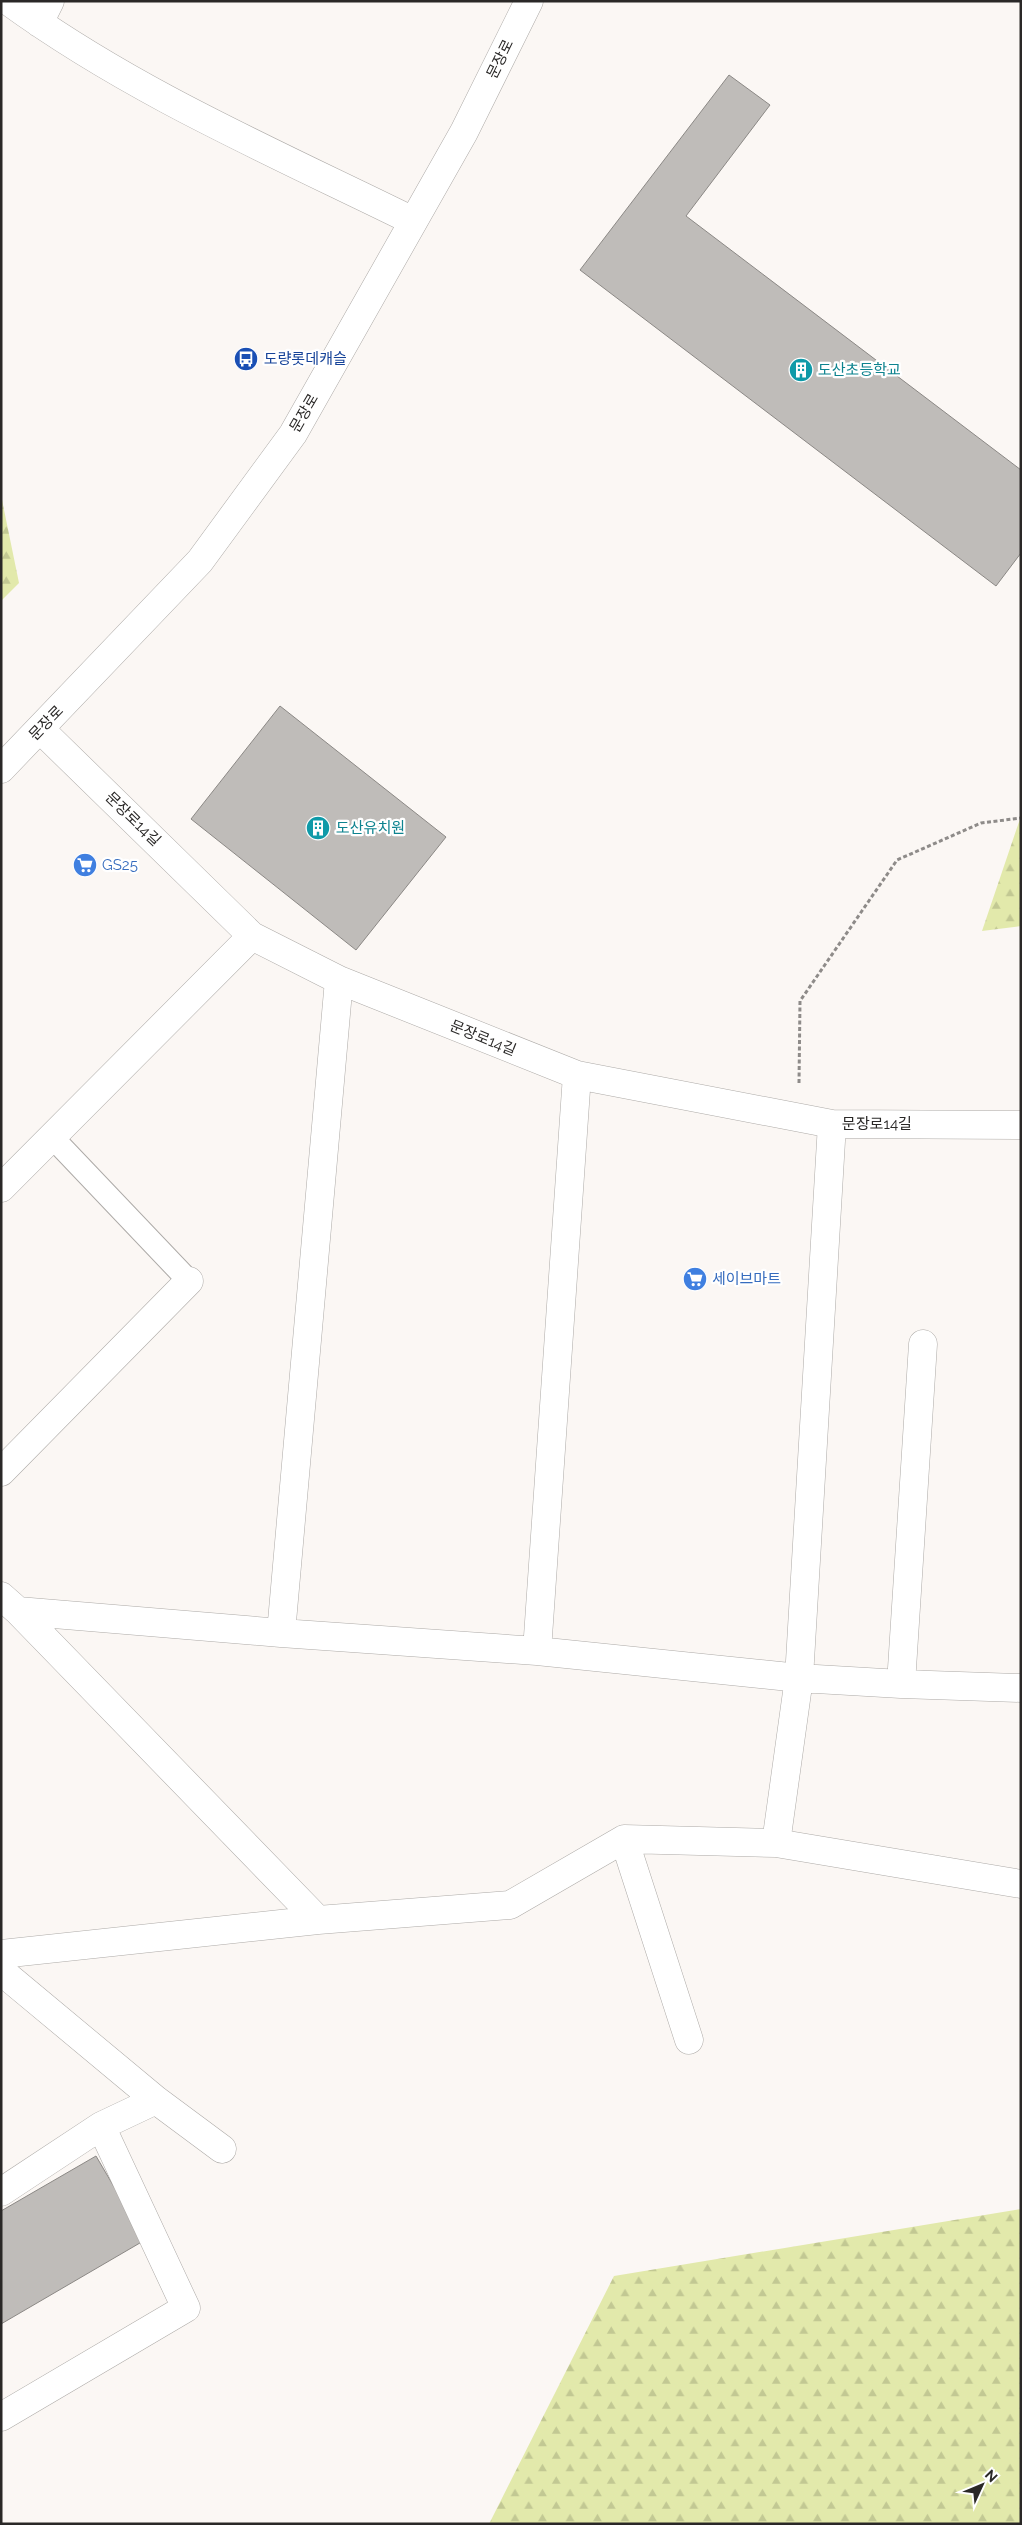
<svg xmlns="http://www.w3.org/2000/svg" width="1022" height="2525" font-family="Raleway,'Noto Sans KR',sans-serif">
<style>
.forest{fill:url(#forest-firs)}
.building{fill:#bfbcb9;stroke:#8b8885}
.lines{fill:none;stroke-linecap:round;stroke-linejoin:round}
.lane-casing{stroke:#adaaa7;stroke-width:24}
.street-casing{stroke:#adaaa7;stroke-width:29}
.secondary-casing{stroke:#adaaa7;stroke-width:29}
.path{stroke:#8e8b89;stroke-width:3;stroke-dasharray:4 2.5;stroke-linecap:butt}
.lane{stroke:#fff;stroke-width:22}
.street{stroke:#fff;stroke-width:28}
.secondary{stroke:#fff;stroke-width:28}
.labels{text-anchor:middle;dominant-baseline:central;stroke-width:4.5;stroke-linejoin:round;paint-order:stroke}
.street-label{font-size:15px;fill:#2a2827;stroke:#fff}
.transit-label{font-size:15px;fill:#164399;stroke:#fff;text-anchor:start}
.culture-label{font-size:15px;fill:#0d838f;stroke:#fff;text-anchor:start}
.shop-label{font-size:15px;fill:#366cbe;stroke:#fff;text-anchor:start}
</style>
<defs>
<pattern id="forest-firs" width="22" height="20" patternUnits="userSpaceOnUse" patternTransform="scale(1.25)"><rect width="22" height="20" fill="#e2e9ab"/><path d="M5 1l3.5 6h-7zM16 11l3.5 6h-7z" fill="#c2c893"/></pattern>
</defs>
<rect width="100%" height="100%" fill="#fbf7f4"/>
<path class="forest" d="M1 495 19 583 1 601Z
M1021 816V926L982 931Z
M1021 2209V2524H489L614 2276Z"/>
<path class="building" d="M729 75 770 105 686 216 1021 470V553L996 586 580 270Z
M280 706 446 837 356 950 191 819Z
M96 2156 145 2240 1 2324V2211Z"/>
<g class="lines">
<g class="lane-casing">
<path id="lane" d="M52 1137 189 1281"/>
</g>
<g class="street-casing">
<path id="street" d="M8 1C133 92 275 153 413 221
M39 23 50 1
M40 729 252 936 339 980 577 1075 832 1124 1021 1125
M1 1188 252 936
M1 1472 189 1281
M1 1596 18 1611 281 1633 339 980
M18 1611 318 1920
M281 1633 537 1651 799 1678 832 1124
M537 1651 577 1075
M901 1684 923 1344
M624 1839 689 2040
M776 1843 799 1678 901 1684 1021 1688
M1 1954 318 1920 510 1905 624 1839 776 1843 1021 1884
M1 1971 156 2100 222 2149
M101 2126 156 2100
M1 2192 101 2126 186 2308 1 2417"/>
</g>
<g class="secondary-casing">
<path id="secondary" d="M1 769 200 561 293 434 464 132 529 1"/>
</g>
<path class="path" d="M799 1083 800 1001 897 860 981 823 1021 818"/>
<use href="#lane" class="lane"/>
<use href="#street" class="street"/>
<use href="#secondary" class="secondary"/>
</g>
<defs>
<g id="bus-disc" transform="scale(1.25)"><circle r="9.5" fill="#1a4fb4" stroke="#fff"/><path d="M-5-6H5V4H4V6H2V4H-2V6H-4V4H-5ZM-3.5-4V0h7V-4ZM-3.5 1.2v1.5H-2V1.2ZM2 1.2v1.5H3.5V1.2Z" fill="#fff"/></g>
<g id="building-disc" transform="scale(1.25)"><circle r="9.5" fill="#0f9aa8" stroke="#fff"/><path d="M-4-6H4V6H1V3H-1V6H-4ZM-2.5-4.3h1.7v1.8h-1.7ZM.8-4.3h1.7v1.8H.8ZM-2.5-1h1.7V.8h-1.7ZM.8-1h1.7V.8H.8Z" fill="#fff"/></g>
<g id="supermarket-disc" transform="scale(1.25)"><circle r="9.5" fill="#3f7fe0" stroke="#fff"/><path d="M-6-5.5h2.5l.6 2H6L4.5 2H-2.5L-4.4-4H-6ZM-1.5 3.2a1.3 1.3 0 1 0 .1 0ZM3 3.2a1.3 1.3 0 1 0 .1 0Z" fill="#fff"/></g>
</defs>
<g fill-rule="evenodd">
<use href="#bus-disc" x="246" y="359"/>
<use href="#building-disc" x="801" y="370"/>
<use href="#building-disc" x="318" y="828"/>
<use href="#supermarket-disc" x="85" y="865"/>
<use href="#supermarket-disc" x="695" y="1279"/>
</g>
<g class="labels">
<g class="street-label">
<text transform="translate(500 59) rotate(-64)">문장로</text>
<text transform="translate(304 413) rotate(-60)">문장로</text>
<text transform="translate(46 723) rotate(-46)">문장로</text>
<text transform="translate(133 819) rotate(44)">문장로14길</text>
<text transform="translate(483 1038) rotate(22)">문장로14길</text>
<text x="877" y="1124">문장로14길</text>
</g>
<g class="transit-label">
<text x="264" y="359">도량롯데캐슬</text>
</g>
<g class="culture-label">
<text x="818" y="370">도산초등학교</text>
<text x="336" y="828">도산유치원</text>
</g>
<g class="shop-label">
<text x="102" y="865">GS25</text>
<text x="712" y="1279">세이브마트</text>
</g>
</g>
<rect width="1022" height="2525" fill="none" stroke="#2a2827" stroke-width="5"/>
<g transform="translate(982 2485) rotate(46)" stroke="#ffffff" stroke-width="4" paint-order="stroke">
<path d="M0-4L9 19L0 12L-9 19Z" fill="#2a2827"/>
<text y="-8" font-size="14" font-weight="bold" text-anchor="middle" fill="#2a2827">N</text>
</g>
</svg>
